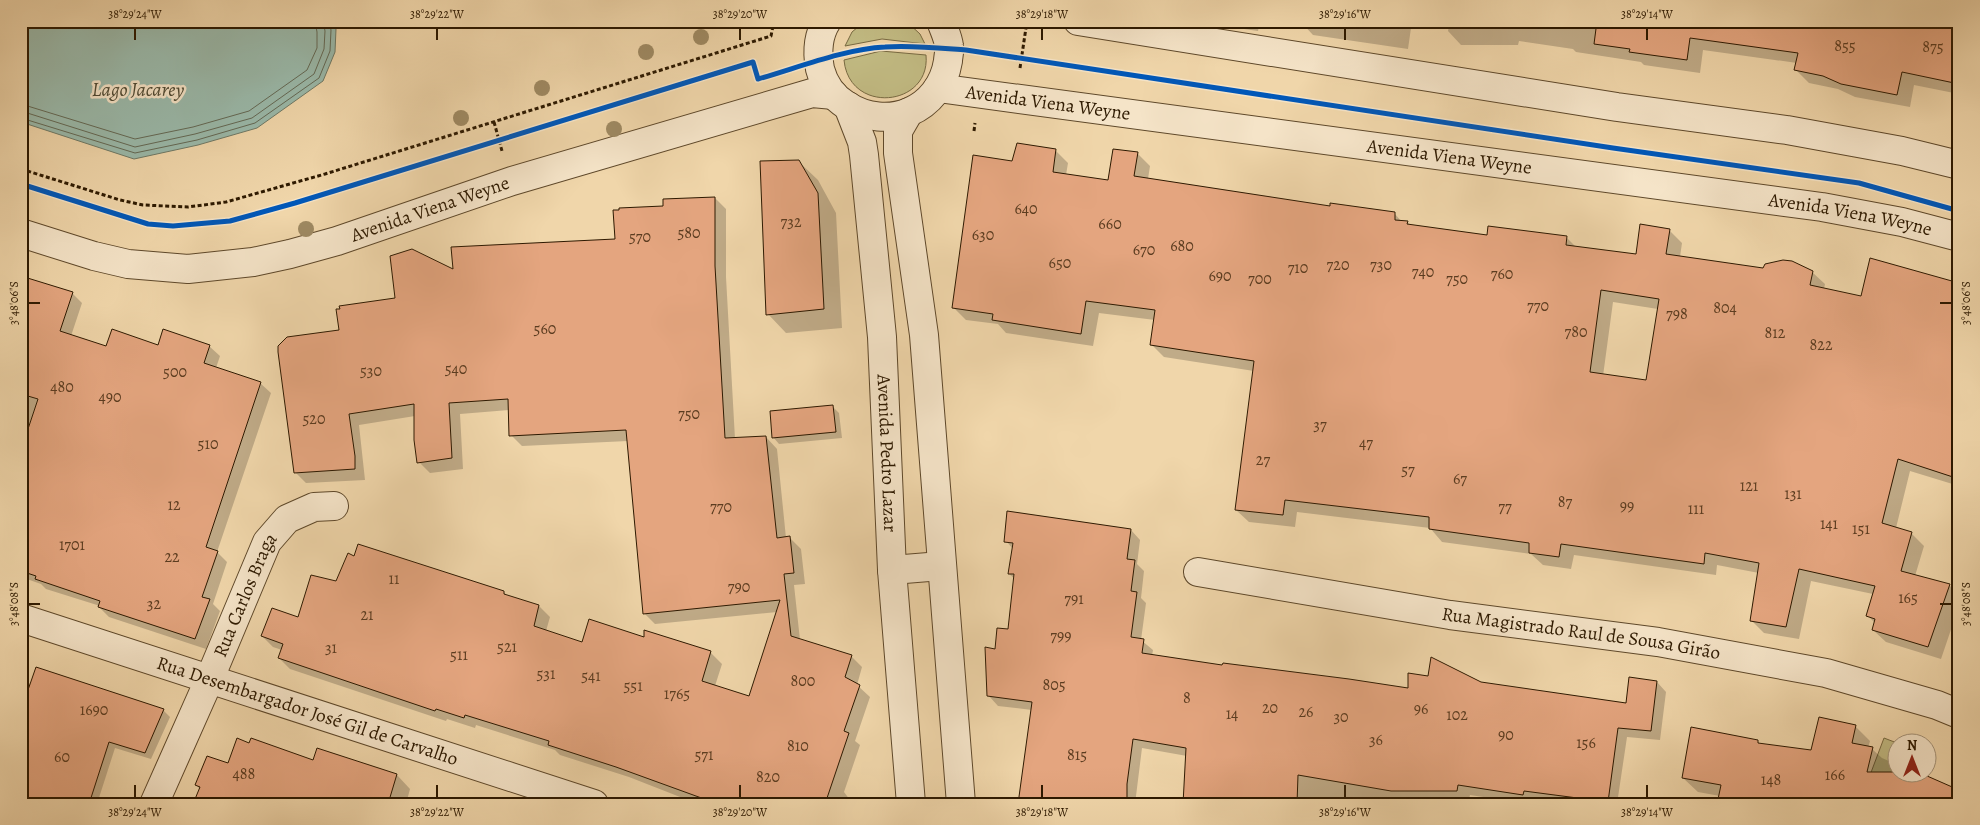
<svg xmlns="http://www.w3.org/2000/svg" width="1980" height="825" font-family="Alegreya,serif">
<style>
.green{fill:#c2bb83;stroke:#786a42}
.water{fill:#9ab9aa;stroke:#6e7966}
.shadow{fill:#0003;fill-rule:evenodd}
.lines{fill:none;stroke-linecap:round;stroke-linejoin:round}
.shore{stroke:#646955;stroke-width:1}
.building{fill:#e4a57f;stroke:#2d1900;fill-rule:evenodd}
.minor-casing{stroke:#5e482a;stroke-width:30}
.path{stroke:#2d1900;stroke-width:3;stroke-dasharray:4 2.5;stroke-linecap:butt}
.minor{stroke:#f5e4c8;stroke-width:28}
.cycleway-casing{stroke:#f5e4c8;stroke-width:8}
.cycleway{stroke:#0057b8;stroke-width:5}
.tree{fill:#9e8962}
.ticks{fill:none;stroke:#2d1900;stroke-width:2}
.labels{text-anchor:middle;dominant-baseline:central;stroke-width:5;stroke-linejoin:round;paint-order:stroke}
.number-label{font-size:16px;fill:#5b3c20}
.street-label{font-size:19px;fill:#2d1900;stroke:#f5e4c8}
.water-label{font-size:20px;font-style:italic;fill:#4e4933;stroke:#f5e4c8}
.neatline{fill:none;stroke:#2d1900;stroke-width:2}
.ticks-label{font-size:12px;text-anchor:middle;fill:#2d1900}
</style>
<rect width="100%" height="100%" fill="#f0d6aa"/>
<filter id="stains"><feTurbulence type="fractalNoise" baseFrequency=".004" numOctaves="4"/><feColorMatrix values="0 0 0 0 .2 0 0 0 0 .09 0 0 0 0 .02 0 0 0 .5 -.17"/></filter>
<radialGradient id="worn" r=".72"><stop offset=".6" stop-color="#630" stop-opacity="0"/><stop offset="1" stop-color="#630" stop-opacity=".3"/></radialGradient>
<path class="green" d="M865 21H906L920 34 925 44 882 39 845 46 852 32Z
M881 51 926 55C931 107 849 115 844 60Z
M1884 738 1897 743 1898 772 1864 791Z"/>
<path class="water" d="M21 21H334L336 29 335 52 323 81 257 128 198 145 134 159 21 122Z"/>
<path class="shadow" d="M1188 21H1260L1258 31Z
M1300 21H1412L1408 49 1313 35Z
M1450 21H1959V94L1914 85 1910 107 1855 97 1838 89 1809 83 1796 70 1797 63 1703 50 1700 73 1644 65 1641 62 1576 52 1573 49 1519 41 1518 45H1461L1448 31Z
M1055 150 1068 163 1066 175 1109 181 1137 153 1150 166 1148 179 1331 207 1394 213 1402 222H1407L1411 226 1488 236 1566 237 1577 248 1637 255 1669 230 1682 243 1680 257 1764 269 1812 272 1825 284 1824 289 1862 298 1959 285V486L1910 471 1896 528 1911 533 1924 546 1915 576 1949 585 1959 595V606L1941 659 1886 642 1873 630 1875 623 1867 615 1873 594 1811 581 1799 639 1764 633 1751 620 1759 573 1717 565 1716 575 1574 555 1571 569 1543 565 1531 554 1442 542 1430 528 1297 512 1295 527 1249 522 1236 510 1254 371 1164 357 1152 345 1155 320 1099 313 1093 346 1006 333 998 324 966 320 953 307ZM1613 302 1658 309 1647 382 1603 376Z
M799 162 818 180 836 213 842 328 786 333 768 314Z
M715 198 726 209V277L735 439 766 437 777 449 786 538H790L801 549 805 584 794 585 800 640 851 656 862 667 857 685 870 697 855 741 860 745 844 792 853 804H698L629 777 560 755 555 750 476 725 475 728 447 719 446 721 290 669 279 658 282 650 273 647 262 636 299 618 337 583 504 592 507 596 539 606 550 617 546 631 583 644 646 639 645 631 711 653 722 664 715 686 750 698 777 612 655 624 644 613 628 441 522 446 511 435 509 410 460 414 463 469 430 473 419 462 415 416 359 425 365 480 306 483 295 472 340 331 396 299 455 271 616 240 665 207Z
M21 277 72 293 82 303 71 336 107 348 209 346 220 356 216 368 260 383 271 393 217 552 227 562 213 604 220 611 206 649 109 617 97 605 46 589 41 584 21 577Z
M833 407 839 413 842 438 779 444 773 437Z
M1131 530 1140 540 1137 564 1144 571 1141 598 1146 603 1141 640 1153 650 1152 656 1409 690 1481 684 1628 705 1657 682 1666 692 1660 740 1627 737 1617 804H1530L1470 795 1468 804H1185L1187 756 1142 748 1135 804H1019L1032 710 998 706 989 696 996 650 1009 630 1015 579 1009 574 1013 549 1006 541Z
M21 682 163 710 170 717 151 759 115 748 97 804H21Z
M1855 726 1870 741 1868 748 1872 749 1882 758 1898 765V772L1720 796 1698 792 1683 778 1758 742 1761 745 1812 752Z
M314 761 397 775 410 789 406 804H195L200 789 196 785 229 765Z"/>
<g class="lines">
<path class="shore" d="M21 104 135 139 193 127 249 111 307 70 317 48V32L315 21
M21 111 135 147 195 134 252 118 314 74 324 49 325 31 323 21
M21 118 135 153 197 140 255 123 319 78 330 51 331 30 329 21"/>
</g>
<path class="building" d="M1597 21H1959V84L1902 72 1897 95 1841 84 1823 76 1794 70 1798 53 1690 38 1687 60 1629 52 1630 49 1594 44Z
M1017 143 1056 149 1053 172 1108 180 1113 149 1138 152 1134 176 1330 206V203L1395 212V220L1408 221 1407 224 1487 235 1488 226 1567 236 1566 245 1636 254 1640 224 1670 229 1666 254 1763 268 1765 264 1783 260 1792 261 1813 271 1810 285 1861 296 1870 258 1959 283V479L1898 459 1882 523 1912 532 1901 571 1950 584 1928 647 1872 630 1875 619 1866 616 1875 586 1799 569 1786 627 1750 621 1759 563 1705 553 1704 564 1561 544 1559 557 1529 553V543L1429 529V517L1285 500 1283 515 1235 510 1254 361 1150 345 1155 310 1086 301 1081 334 992 320 993 314 952 308 973 155 1012 161ZM1601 290 1659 299 1646 380 1590 372Z
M799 160 818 193 824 309 766 315 760 161Z
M715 197V266L725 438 766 436 777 538 790 536 794 573 784 574 791 636 852 655 845 677 860 685 844 731 849 733 825 804H718L616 767 548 745 549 741 465 715 464 718 436 709 435 711 278 658 283 644 261 636 272 608 298 617 311 575 336 581 348 553 354 556 358 544 504 591V594L539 605 534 626 582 642 589 619 644 637V630L711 651 702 681 749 696 780 600 643 614 626 430 509 436 508 399 449 403 452 458 417 463 414 440V404L349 414 355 456V469L294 473 278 352V346L287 337 339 330 336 309H340L339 306 395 298 390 256 412 249 453 269 451 247 615 239 613 210H619V208L663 206V199Z
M21 276 73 292 60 331 106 346 112 329 158 345 163 329 210 345 204 363 261 382 206 547 218 551 202 597 210 599 195 639 98 607 100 601 35 579 36 576 21 571V450L38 399 21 394Z
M833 405 836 432 772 438 770 411Z
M1007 511 1131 529 1127 559 1135 560 1131 591 1137 592 1131 637 1144 639 1142 653 1222 665 1223 663 1349 679 1408 688V673L1428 676 1431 657 1481 682 1626 703 1629 677 1657 681 1651 731 1618 728 1608 802 1524 791 1523 795 1458 785 1457 791H1391L1298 775 1297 804H1183L1186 748 1133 739 1127 784V804H1018L1032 702 987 696 985 647 995 649 997 628 1008 629 1014 574H1008L1013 543 1004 542Z
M36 667 164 709 145 753 109 742 89 804H21V710Z
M1819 717 1856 725 1852 743 1873 747 1867 772H1918L1959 790V804H1717L1721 785 1682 778 1691 727 1758 740V743L1811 750Z
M237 738 249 743 251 738 313 760 317 748 397 774 388 804H193L200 787 195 785 207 756 228 763Z"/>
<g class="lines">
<g class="minor-casing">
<g id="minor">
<path d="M827 21C818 35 817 53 820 69 824 84 833 97 846 105 887 132 940 111 948 61 948 57 950 51 949 46 948 37 944 30 941 21"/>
<path d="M1078 21 1617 107 1787 130 1902 151 1959 165"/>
<path id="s1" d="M938 88 1822 207 1902 222 1959 237"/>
<path id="s2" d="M848 106 862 142 864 155 882 337 892 570 911 804"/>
<path d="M909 112 898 131V153L924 335 961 804"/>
<path id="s3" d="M21 233 94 256 128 264 188 269 253 262 290 254 337 241 512 181 812 93 834 95"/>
<path d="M892 570 941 566"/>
<path id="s4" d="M1198 572 1450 615 1658 642 1826 673 1937 705 1959 714"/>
<path id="s5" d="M21 618 594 804"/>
<path id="s6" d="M154 804 210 678 267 542 287 519 314 507 334 506"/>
</g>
</g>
<path class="path" d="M1020 68 1027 21
M494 122 502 151
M974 131 975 123
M21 169 120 200 143 205 188 207 226 202 325 174 771 36 774 21"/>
<use href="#minor" class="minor"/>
<g class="cycleway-casing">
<path id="cycleway" d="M21 184 148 224 173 226 230 221 295 203 753 62 758 79C797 68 844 49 885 47 911 45 939 48 966 50L1613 148 1859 183 1959 211"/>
</g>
<use href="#cycleway" class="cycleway"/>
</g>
<g class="tree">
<circle cx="701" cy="37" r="8"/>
<circle cx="646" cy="52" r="8"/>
<circle cx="542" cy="88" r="8"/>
<circle cx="461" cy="118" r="8"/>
<circle cx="614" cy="129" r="8"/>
<circle cx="306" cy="229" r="8"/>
</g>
<path class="ticks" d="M135 28V40M437 28V40M740 28V40M1042 28V40M1345 28V40M1647 28V40M28 303H40M1940 303H1952M28 604H40M1940 604H1952M135 785V798M437 785V798M740 785V798M1042 785V798M1345 785V798M1647 785V798"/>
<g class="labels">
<g class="number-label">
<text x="1845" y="46">855</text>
<text x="1933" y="47">875</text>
<text x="1026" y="209">640</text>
<text x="791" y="222">732</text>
<text x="1110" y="224">660</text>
<text x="689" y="233">580</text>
<text x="983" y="235">630</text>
<text x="640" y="237">570</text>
<text x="1182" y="246">680</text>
<text x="1144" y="250">670</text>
<text x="1060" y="263">650</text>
<text x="1338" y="265">720</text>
<text x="1381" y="265">730</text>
<text x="1298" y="268">710</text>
<text x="1423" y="272">740</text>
<text x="1502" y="274">760</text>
<text x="1220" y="276">690</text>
<text x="1260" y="279">700</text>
<text x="1457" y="279">750</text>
<text x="1538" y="306">770</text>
<text x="1725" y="308">804</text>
<text x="1677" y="314">798</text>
<text x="545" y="329">560</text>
<text x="1576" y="332">780</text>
<text x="1775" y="333">812</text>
<text x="1821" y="345">822</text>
<text x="456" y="369">540</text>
<text x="371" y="371">530</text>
<text x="175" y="372">500</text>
<text x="62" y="387">480</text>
<text x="110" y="397">490</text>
<text x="689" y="414">750</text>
<text x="314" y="419">520</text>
<text x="1320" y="425">37</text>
<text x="1366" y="443">47</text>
<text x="208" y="444">510</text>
<text x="1263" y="460">27</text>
<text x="1408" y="470">57</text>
<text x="1460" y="479">67</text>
<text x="1749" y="486">121</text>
<text x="1793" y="494">131</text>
<text x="1565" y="502">87</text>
<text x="174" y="505">12</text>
<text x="1627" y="506">99</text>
<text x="721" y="507">770</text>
<text x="1505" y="507">77</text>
<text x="1696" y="509">111</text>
<text x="1829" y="524">141</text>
<text x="1861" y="529">151</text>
<text x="72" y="545">1701</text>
<text x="172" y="557">22</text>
<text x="394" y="579">11</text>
<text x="739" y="587">790</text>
<text x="1908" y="598">165</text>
<text x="1074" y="599">791</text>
<text x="154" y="604">32</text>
<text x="367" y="615">21</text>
<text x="1061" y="636">799</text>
<text x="507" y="647">521</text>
<text x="331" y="648">31</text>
<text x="459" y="655">511</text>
<text x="546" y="674">531</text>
<text x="591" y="676">541</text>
<text x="803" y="681">800</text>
<text x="1054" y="685">805</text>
<text x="633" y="686">551</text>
<text x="677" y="694">1765</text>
<text x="1187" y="698">8</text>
<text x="1270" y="708">20</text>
<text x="1421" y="709">96</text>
<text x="94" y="710">1690</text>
<text x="1306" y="712">26</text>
<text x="1232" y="714">14</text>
<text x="1457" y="715">102</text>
<text x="1341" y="717">30</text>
<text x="1506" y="735">90</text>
<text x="1376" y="740">36</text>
<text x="1586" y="743">156</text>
<text x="798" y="746">810</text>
<text x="704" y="755">571</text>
<text x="1077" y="755">815</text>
<text x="62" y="757">60</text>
<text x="244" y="774">488</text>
<text x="1835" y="775">166</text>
<text x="768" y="777">820</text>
<text x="1771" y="780">148</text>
</g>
<g class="street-label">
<text stroke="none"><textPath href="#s1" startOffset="111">Avenida Viena Weyne</textPath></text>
<text stroke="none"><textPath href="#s1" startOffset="516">Avenida Viena Weyne</textPath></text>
<text stroke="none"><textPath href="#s3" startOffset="422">Avenida Viena Weyne</textPath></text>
<text stroke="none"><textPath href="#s1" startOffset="921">Avenida Viena Weyne</textPath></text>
<text stroke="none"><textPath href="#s2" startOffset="351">Avenida Pedro Lazar</textPath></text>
<text stroke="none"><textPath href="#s6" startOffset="228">Rua Carlos Braga</textPath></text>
<text stroke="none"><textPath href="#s4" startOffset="388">Rua Magistrado Raul de Sousa Girão</textPath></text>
<text stroke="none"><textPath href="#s5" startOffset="301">Rua Desembargador José Gil de Carvalho</textPath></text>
</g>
<g class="water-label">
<text x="138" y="89">Lago Jacarey</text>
</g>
</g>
<rect width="1980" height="825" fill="none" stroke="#f0d6aa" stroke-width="55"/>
<g transform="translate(1912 758)"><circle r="24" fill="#f5e4c8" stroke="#a59378"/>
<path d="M0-4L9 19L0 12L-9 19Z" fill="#8f2418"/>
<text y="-8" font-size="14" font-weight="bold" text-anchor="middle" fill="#2d1900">N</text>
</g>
<rect x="28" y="28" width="1924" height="770" class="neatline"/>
<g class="ticks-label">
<text x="135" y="18">38°29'24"W</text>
<text x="437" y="18">38°29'22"W</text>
<text x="740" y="18">38°29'20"W</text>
<text x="1042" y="18">38°29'18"W</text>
<text x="1345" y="18">38°29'16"W</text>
<text x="1647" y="18">38°29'14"W</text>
<text transform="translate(14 303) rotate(-90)" y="4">3°48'06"S</text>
<text transform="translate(1966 303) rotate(-90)" y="4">3°48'06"S</text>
<text transform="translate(14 604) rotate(-90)" y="4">3°48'08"S</text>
<text transform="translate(1966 604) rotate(-90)" y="4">3°48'08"S</text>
<text x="135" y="816">38°29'24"W</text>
<text x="437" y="816">38°29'22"W</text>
<text x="740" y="816">38°29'20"W</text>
<text x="1042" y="816">38°29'18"W</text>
<text x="1345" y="816">38°29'16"W</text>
<text x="1647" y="816">38°29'14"W</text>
</g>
<rect width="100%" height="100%" filter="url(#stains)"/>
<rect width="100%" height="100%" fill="url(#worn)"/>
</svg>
